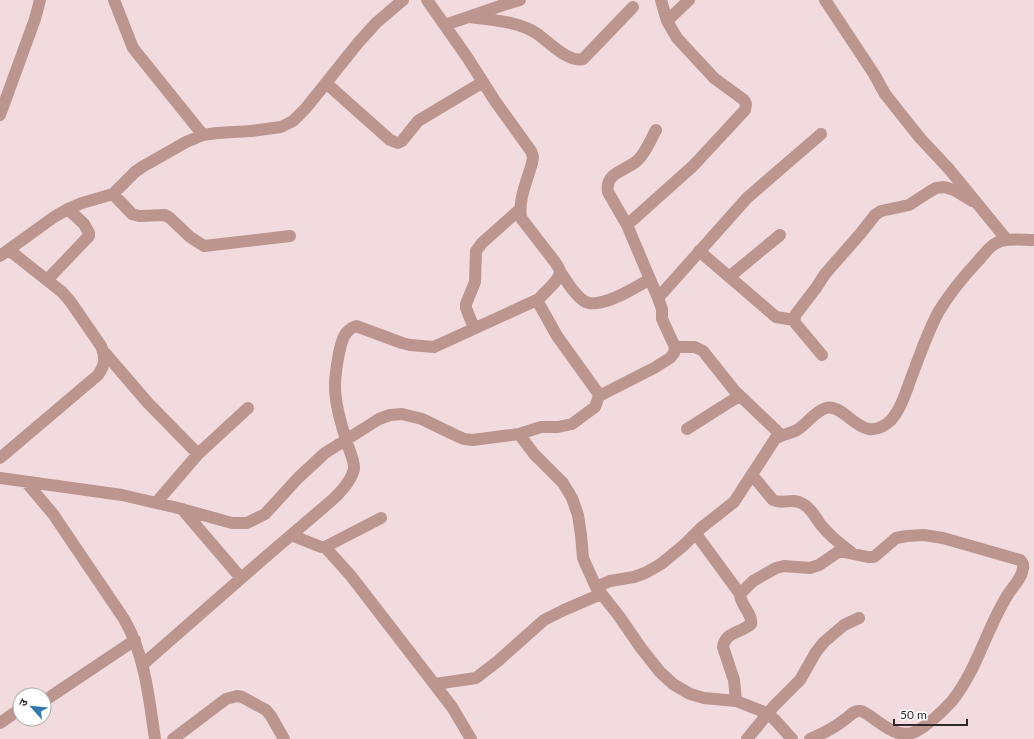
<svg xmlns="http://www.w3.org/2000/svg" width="1034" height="739" font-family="Lato,'Noto Sans Devanagari',sans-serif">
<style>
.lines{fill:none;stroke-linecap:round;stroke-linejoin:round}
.street{stroke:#bc958f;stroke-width:12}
</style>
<rect width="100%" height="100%" fill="#f1dbdf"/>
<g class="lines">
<path class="street" d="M114 0 133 48 203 135
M825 0 874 74 885 94 920 138 949 169 1007 240
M470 17C491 20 517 21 536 33 548 41 568 63 583 59L633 7
M667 21 689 0
M445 25 503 5 520 0
M326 83 390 140 398 143 402 141 418 121 483 82
M0 115 35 19 40 0
M113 194 132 214 139 216 165 215 170 218 190 237 204 246 290 236
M627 225 693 166 745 110 746 104 744 100 714 78 677 38 667 21 661 0
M699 251 776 317 794 320
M0 256 54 217 68 209 82 203 113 194 135 172 142 167 186 142 203 135 217 133 251 131 281 127 293 121 306 108 358 43 376 23 403 0
M560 272C567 281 574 295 584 301 599 311 636 287 650 279
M729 277 780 235
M47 280 89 236V233L84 224 68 209
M658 298 747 198 821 134
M474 328 466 308V304L475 282 476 251 482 243 519 210
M675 347H695L703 351 734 390 781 435
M105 353 148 403 198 454
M822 355 796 324 794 320 796 314 816 288 825 274 861 233 875 215 881 211 909 205 929 192 936 188 944 187 954 190 972 201
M599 396 654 368 670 358 674 353 675 347 662 319V309L658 298 627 225 608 192C604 172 627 171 638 160 646 152 651 139 656 130
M687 429 739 396
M519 434 534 454 563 483 572 498 578 515 581 535 583 558 596 587 619 616 641 648 660 672 673 684 690 694 704 698 736 701 767 713 776 721 792 739
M0 458 98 375C105 365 106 358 101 346L70 301 62 292 9 250
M752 475 773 500C783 505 792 497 803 504 812 509 815 517 821 525 830 536 840 544 851 552
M0 478 122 495 174 507 232 523H247L265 514 298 478 325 453 379 419 390 415 402 414 422 419 455 435 464 439 473 440 519 434 541 427H558L572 424 595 407 599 396 598 393 557 336 538 302 539 299C545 291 560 281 560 271 559 268 557 265 555 262L521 218C518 200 527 181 532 163L533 157 531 151 495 101 467 57 427 0
M26 482 53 514 124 619C145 655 149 698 155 739
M156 503 198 454 248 408
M182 509 241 578
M696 534 740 594
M291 535 321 547H325L381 518
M325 547 351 576 452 707 471 739
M596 587 610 581 634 577 645 573 661 564 684 545 701 528 734 502 775 439C782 434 790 434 797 430 807 424 815 411 826 408 847 403 862 448 891 420 902 408 907 388 913 373 921 352 928 331 939 311 950 293 964 276 978 261 985 253 991 244 1001 241 1011 238 1024 240 1034 240
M142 665 262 560 331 501C340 493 351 481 354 469 355 462 348 447 346 440 341 423 335 404 335 386 335 375 337 364 339 353 342 341 343 331 356 326L402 343 410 345 434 347 539 299
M435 684 476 678 498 661 544 620 564 610 601 594
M44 701 135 640
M736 701 734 680 723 647C725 632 741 633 751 624 753 614 740 605 740 594L753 581 776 568 784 566 810 568 819 565 838 552H844L868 557H874L896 538 907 536 924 535 943 538 1020 560C1022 562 1024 565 1023 568 1022 579 1012 587 1007 596 986 630 977 670 952 701 942 712 928 725 915 732 898 739 883 725 870 716 867 714 863 711 860 711 854 710 849 717 844 720 834 728 822 734 810 739
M0 723 20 709
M173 739 226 699 237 696 242 697 266 710 271 716 284 739
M747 739 774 706 800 680 816 652 824 642 844 625 859 618"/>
</g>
<g transform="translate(32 707) rotate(297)"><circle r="19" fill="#ffffff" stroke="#aca9a9"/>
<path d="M0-3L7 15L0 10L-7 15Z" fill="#3077ab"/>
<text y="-6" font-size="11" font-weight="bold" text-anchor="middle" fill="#2f2829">उ</text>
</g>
<path d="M894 719v6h73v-6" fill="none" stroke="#2f2829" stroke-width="2"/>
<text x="900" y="719" font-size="12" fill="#2f2829" stroke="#ffffff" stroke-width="3" paint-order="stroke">50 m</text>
</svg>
